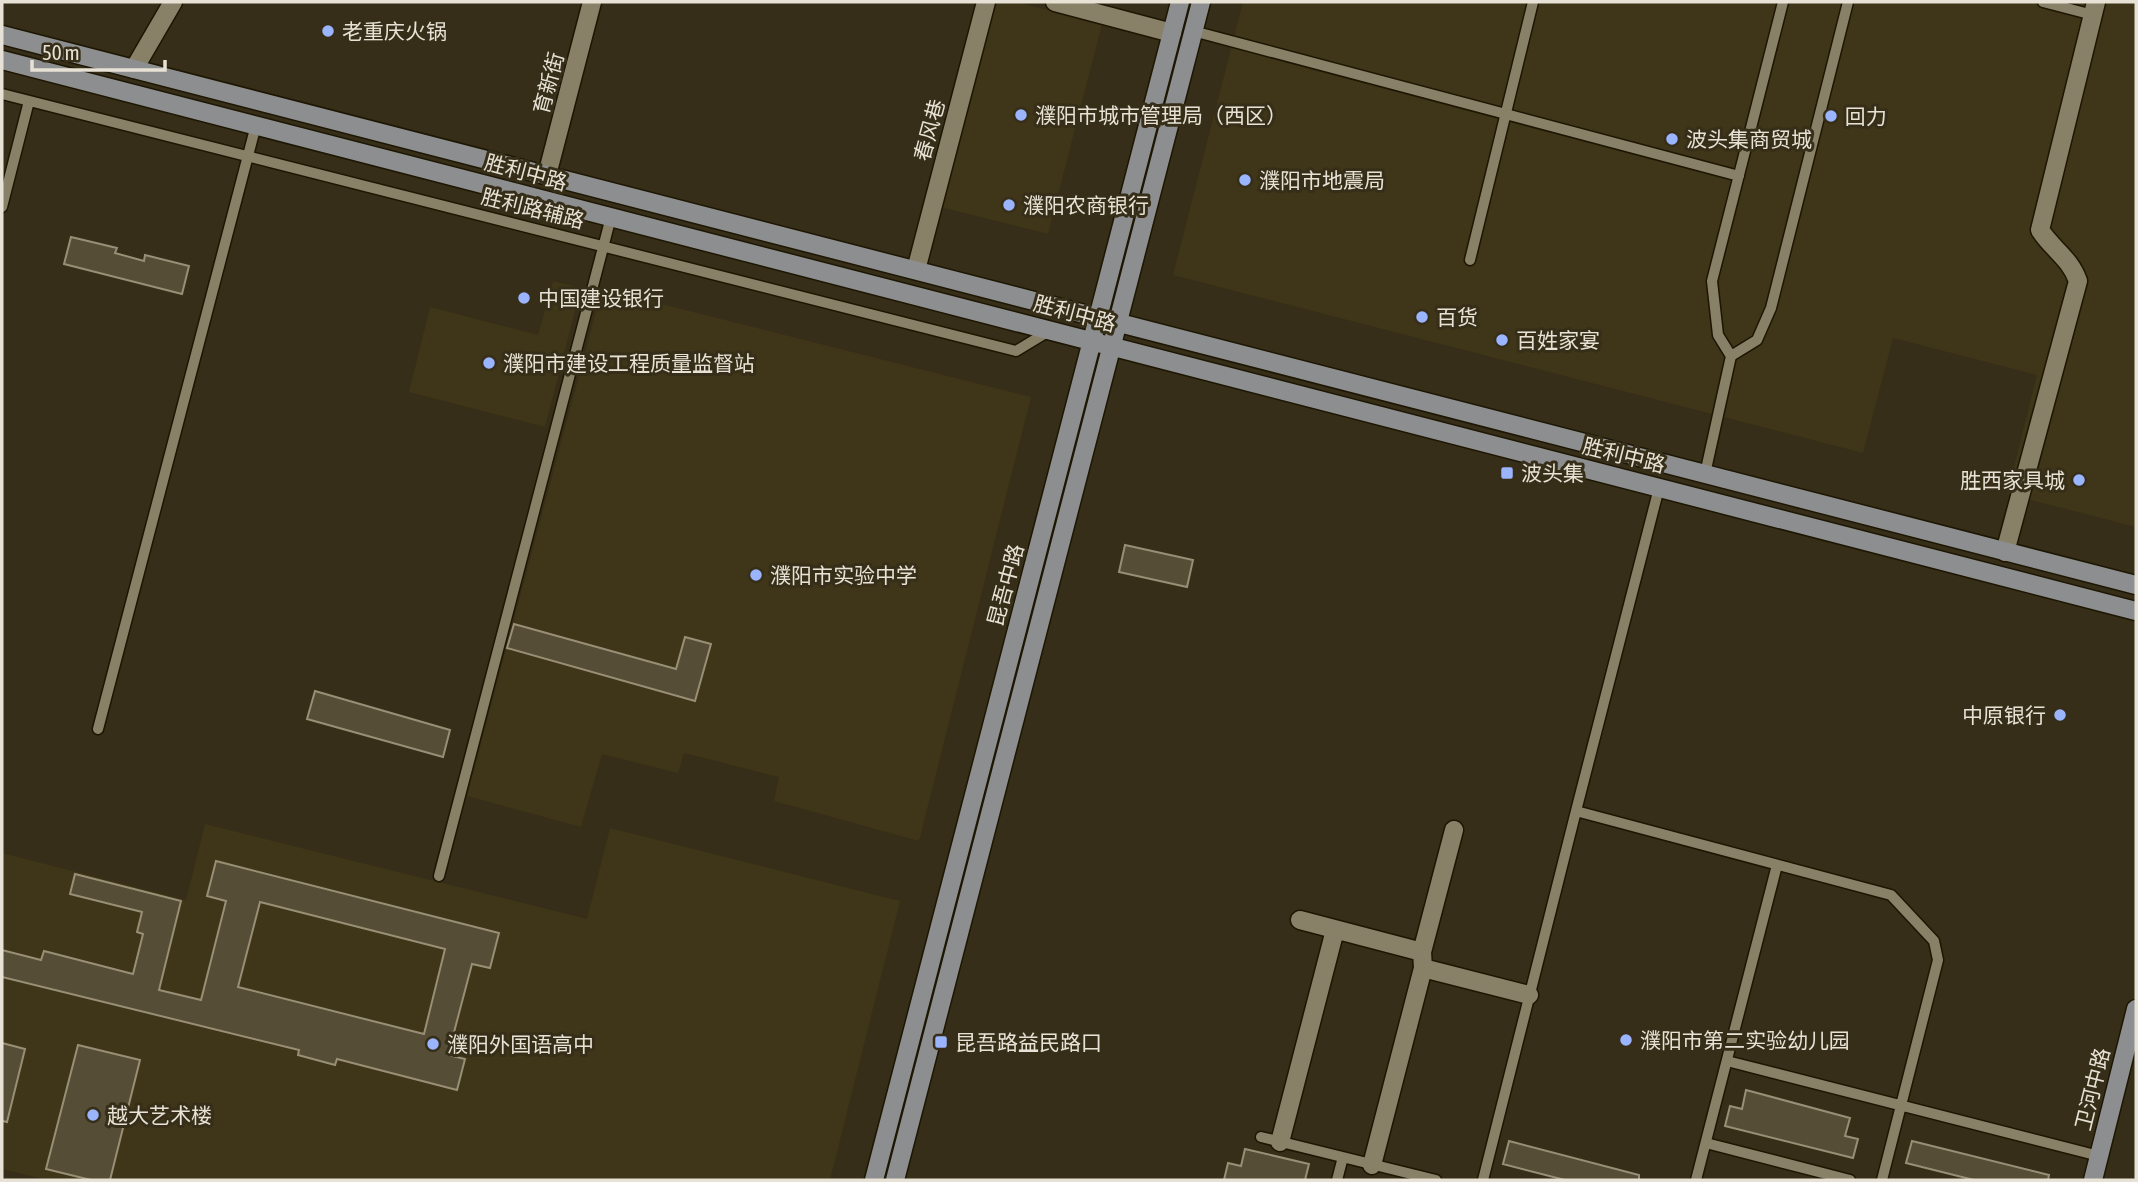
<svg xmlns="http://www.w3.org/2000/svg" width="2138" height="1182" font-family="'Asap Condensed','Noto Sans SC',sans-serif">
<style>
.built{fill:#3f3518}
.building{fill:#554d36;stroke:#988f76;stroke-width:2;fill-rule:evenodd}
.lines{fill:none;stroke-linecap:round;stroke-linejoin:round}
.lane-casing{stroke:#1d1602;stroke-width:13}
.street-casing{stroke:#1d1602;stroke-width:21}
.secondary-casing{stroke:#1d1602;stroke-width:21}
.lane{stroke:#898068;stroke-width:10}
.street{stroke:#898068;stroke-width:18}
.secondary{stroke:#8d8e90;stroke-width:18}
.poi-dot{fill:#9ab5fd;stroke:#362e18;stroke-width:2.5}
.labels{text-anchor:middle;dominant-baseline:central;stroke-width:6;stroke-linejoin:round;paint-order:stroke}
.poi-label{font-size:21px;fill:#e7e2d5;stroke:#362e18;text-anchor:start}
.street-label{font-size:21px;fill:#e7e2d5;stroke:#362e18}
</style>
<rect width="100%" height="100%" fill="#362e18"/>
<path class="built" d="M994 2H1016L1102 24 1048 234 940 207Z
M1243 2H2136V527L2007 494 2037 375 1893 338 1863 453 1173 275Z
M553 281 581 288 545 427 409 392 430 307 538 335Z
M602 289 1031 397 919 841 774 801 779 777 684 753 678 773 602 754 581 827 467 796Z
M205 824 587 919 610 828 900 901 830 1180H48L2 1169V853L186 900Z"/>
<path class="building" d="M71 237 117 248 115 253 144 261 145 255 189 266 182 294 64 264Z
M1125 545 1193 560 1187 587 1119 572Z
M514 624 676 669 685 637 711 644 695 701 507 648Z
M315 691 450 730 443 757 307 719Z
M216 861 499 933 490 968 472 964 448 1055 465 1059 457 1090 337 1059 335 1065 298 1055 299 1050 2 977V950L41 960 44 951 133 974 143 934 137 932 142 912 70 894 75 874 181 901 159 990 201 1000 226 901 207 896ZM260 902 445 949 424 1034 238 987Z
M2 1043 25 1049 7 1122 2 1121Z
M78 1045 140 1060 110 1180H91L46 1169Z
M1746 1090 1850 1118 1845 1136 1858 1139 1853 1158 1725 1126 1730 1106 1742 1109Z
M1509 1141 1639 1175V1180H1565L1503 1164Z
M1912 1141 2049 1175 2048 1180H1974L1906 1163Z
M1245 1149 1309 1164 1305 1180H1224L1228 1163 1241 1166Z"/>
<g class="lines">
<g class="lane-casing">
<path id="lane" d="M2043 2 2093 15
M1193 31 1739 176
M2 94 1016 351 1049 331
M2 207 29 101
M1470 260 1533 2
M1731 356 1757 340 1771 308 1848 2
M1705 474 1731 356 1718 335 1712 281 1783 2
M1659 488 1576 811 1891 895 1934 941 1938 960 1882 1180
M98 729 256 125
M439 876 611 217
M1727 1061 2099 1156
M1261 1137 1436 1180
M1706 1143 1850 1180
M1337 1180 1343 1157
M1483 1180 1576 811
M1696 1180 1777 865"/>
</g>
<g class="street-casing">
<path id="street" d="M1055 2 1172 33
M134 69 173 2
M547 175 592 2
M916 270 986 2
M2005 552 2078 281C2070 258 2053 250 2040 230L2096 2
M1300 920 1422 952
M1423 968 1529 995
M1280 1142 1335 930
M1372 1165 1423 968 1422 952 1454 830"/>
</g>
<g class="secondary-casing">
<path id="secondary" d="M2 35 2136 585
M2 60 2136 611
M874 1180 1180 2
M895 1180 1201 2
M2093 1180 2136 1009"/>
</g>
<use href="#lane" class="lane"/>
<use href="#street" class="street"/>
<use href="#secondary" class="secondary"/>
</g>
<g class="poi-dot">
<circle cx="328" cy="31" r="7"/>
<circle cx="1021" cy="115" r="7"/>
<circle cx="1831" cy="116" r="7"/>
<circle cx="1672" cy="139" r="7"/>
<circle cx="1245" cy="180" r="7"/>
<circle cx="1009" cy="205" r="7"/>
<circle cx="524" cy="298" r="7"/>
<circle cx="1422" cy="317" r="7"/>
<circle cx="1502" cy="340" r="7"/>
<circle cx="489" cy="363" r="7"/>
<rect x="1500" y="466" width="14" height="14" rx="3.5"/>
<circle cx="2079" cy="480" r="7"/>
<circle cx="756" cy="575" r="7"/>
<circle cx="2060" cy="715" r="7"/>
<circle cx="1626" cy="1040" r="7"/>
<rect x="934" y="1035" width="14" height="14" rx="3.5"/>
<circle cx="433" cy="1044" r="7"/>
<circle cx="93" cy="1115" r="7"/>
</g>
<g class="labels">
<g class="poi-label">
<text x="342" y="31">老重庆火锅</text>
<text x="1035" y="115">濮阳市城市管理局（西区）</text>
<text x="1845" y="116">回力</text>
<text x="1686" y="139">波头集商贸城</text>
<text x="1259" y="180">濮阳市地震局</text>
<text x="1023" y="205">濮阳农商银行</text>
<text x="538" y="298">中国建设银行</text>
<text x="1436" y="317">百货</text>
<text x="1516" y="340">百姓家宴</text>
<text x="503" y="363">濮阳市建设工程质量监督站</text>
<text x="1521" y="473">波头集</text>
<text x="2065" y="480" text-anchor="end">胜西家具城</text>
<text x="770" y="575">濮阳市实验中学</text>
<text x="2046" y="715" text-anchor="end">中原银行</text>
<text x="1640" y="1040">濮阳市第二实验幼儿园</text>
<text x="955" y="1042">昆吾路益民路口</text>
<text x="447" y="1044">濮阳外国语高中</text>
<text x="107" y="1115">越大艺术楼</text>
</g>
<g class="street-label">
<text transform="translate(548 83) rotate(-75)">育新街</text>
<text transform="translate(929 130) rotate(-75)">春风巷</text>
<text transform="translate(526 172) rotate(15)">胜利中路</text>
<text transform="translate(533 208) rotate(14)">胜利路辅路</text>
<text transform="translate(1075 313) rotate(15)">胜利中路</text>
<text transform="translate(1624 455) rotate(14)">胜利中路</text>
<text transform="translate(1005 585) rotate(-75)">昆吾中路</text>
<text transform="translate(2092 1089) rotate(-76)">卫河中路</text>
</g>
</g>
<rect width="2138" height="1182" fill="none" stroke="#e7e2d5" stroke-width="7"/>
<path d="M32 60v10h133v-10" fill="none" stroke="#e7e2d5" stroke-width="3.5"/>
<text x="42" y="60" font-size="21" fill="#e7e2d5" stroke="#362e18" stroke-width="5" paint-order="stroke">50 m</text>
</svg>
